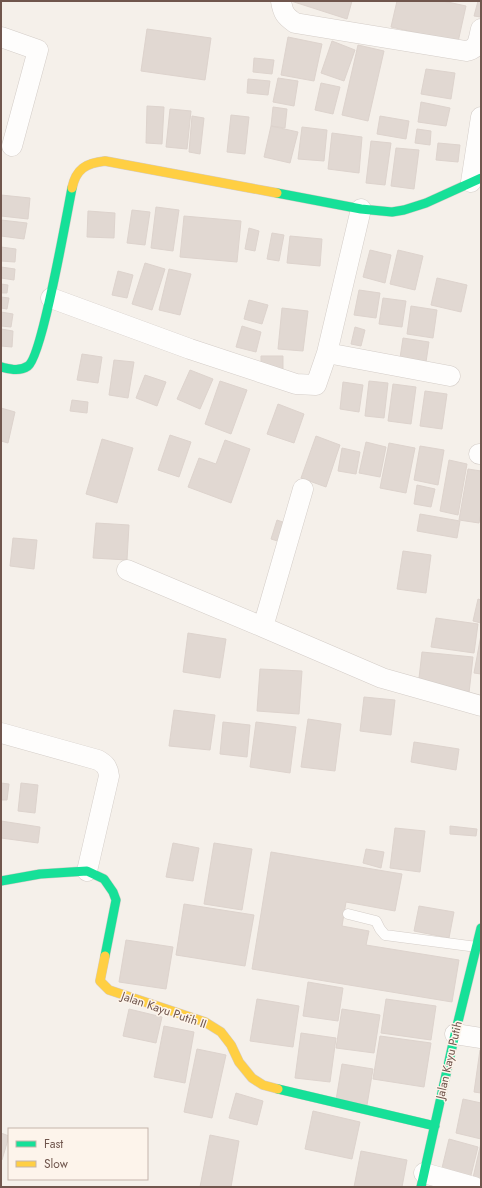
<svg xmlns="http://www.w3.org/2000/svg" width="482" height="1188" font-family="Jost,sans-serif">
<style>
.building{fill:#e1d8d2;stroke:#ddd3cd}
.lines{fill:none;stroke-linecap:round;stroke-linejoin:round}
.lane-casing{stroke:#d4cdc8;stroke-width:11}
.street-casing{stroke:#d4cdc8;stroke-width:21}
.fast-casing{stroke:#d4ccc6;stroke-width:10}
.slow-casing{stroke:#d4ccc6;stroke-width:10}
.lane{stroke:#fefdfc;stroke-width:10}
.street{stroke:#fefdfc;stroke-width:20}
.fast{stroke:#16e098;stroke-width:9}
.slow{stroke:#ffcf43;stroke-width:9}
.labels{text-anchor:middle;dominant-baseline:central;stroke-width:3;stroke-linejoin:round;paint-order:stroke}
.street-label{font-size:12px;fill:#70564d;stroke:#fdf4eb}
</style>
<rect width="100%" height="100%" fill="#f5f0ea"/>
<path class="building" d="M291 1H352L347 19Z
M397 1H443L466 6 458 42 391 27Z
M478 1H481V17L474 16Z
M147 29 211 38 205 80 141 71Z
M288 37 322 44 314 81 281 75Z
M332 41 355 50 344 81 321 73Z
M358 45 384 51 368 121 342 115Z
M254 58 274 60 272 74 253 72Z
M426 69 455 73 451 99 421 94Z
M278 78 298 81 294 106 273 102Z
M248 79 270 81 268 95 247 93Z
M321 83 340 87 333 114 315 110Z
M421 102 450 108 446 126 418 122Z
M147 106 164 107 162 144 146 143Z
M273 107 287 109 285 128 271 126Z
M170 109 191 111 187 149 166 147Z
M231 115 249 117 245 154 227 152Z
M192 116 204 118 200 154 189 152Z
M380 116 409 121 406 139 377 134Z
M271 126 298 132 290 163 264 157Z
M302 127 327 130 324 161 298 159Z
M417 129 431 131 430 145 415 143Z
M332 133 362 137 359 173 328 169Z
M371 141 391 143 385 185 366 183Z
M438 143 460 145 458 162 436 160Z
M396 148 419 150 414 189 391 186Z
M1 195 30 198 28 219 1 216Z
M156 207 179 210 173 251 151 248Z
M132 210 150 212 145 245 127 243Z
M88 211 115 213 114 238 87 237Z
M184 216 241 221 237 262 180 257Z
M1 220 27 223 24 239 1 236Z
M249 228 259 231 255 251 245 249Z
M272 233 284 235 279 261 267 259Z
M290 236 322 239 320 266 287 263Z
M1 247 16 249 15 262 1 261Z
M370 250 391 255 385 283 363 277Z
M398 250 423 256 415 290 390 284Z
M145 263 165 269 152 310 132 304Z
M1 267 15 269 14 280 1 278Z
M169 269 191 274 180 315 159 310Z
M118 271 133 275 127 298 112 295Z
M437 278 467 285 461 312 431 305Z
M1 284 8 285 7 293H1Z
M359 290 380 293 376 318 354 315Z
M1 297 9 298 7 309 1 308Z
M383 298 406 301 402 327 379 324Z
M249 300 268 305 262 324 244 319Z
M411 306 437 310 433 338 407 334Z
M282 308 308 311 303 351 278 349Z
M1 312 13 314 11 327 1 326Z
M242 326 261 332 256 352 236 347Z
M355 327 365 330 361 346 351 344Z
M1 329 13 331 12 347 1 346Z
M403 338 429 342 426 362 400 358Z
M82 354 102 357 98 383 77 380Z
M261 356H283V369L261 368Z
M114 360 134 362 128 398 109 395Z
M190 370 213 379 200 409 177 399Z
M145 375 166 382 157 406 136 398Z
M220 381 247 390 231 434 205 424Z
M369 381 388 383 384 418 365 416Z
M343 382 363 385 359 412 340 409Z
M393 384 416 387 411 424 388 421Z
M425 391 447 394 442 429 420 426Z
M72 400 88 402 87 413 70 411Z
M278 404 304 414 294 443 267 434Z
M1 408 15 412 8 443 1 441Z
M170 435 191 442 179 477 158 470Z
M316 436 340 445 326 487 301 478Z
M102 439 133 448 117 503 86 494Z
M225 440 250 449 231 503 188 487 199 458 216 464Z
M366 442 386 447 380 477 359 473Z
M389 443 415 448 406 493 380 488Z
M420 446 444 450 438 485 414 480Z
M342 448 360 452 356 474 338 471Z
M449 460 467 464 458 515 440 511Z
M468 469 481 471V513L479 523 459 520Z
M417 485 435 489 431 507 414 504Z
M420 514 460 521 457 538 417 531Z
M277 520 291 525 284 543 271 539Z
M96 523 129 525 127 560 93 558Z
M13 538 37 540 34 569 10 566Z
M403 551 431 555 426 593 397 589Z
M478 599 481 600V623L473 621Z
M436 618 478 624 474 653 431 647Z
M188 633 226 639 220 678 183 672Z
M481 635V674L474 673Z
M422 652 473 657 469 693 418 687Z
M260 669 302 671 299 714 257 711Z
M364 697 395 700 391 735 360 731Z
M174 710 215 715 210 750 169 746Z
M308 719 341 724 335 771 301 767Z
M223 722 250 725 247 757 220 754Z
M256 722 296 727 290 773 250 767Z
M414 742 459 749 456 770 411 762Z
M1 783 9 784 7 800H1Z
M21 783 38 785 35 813 18 811Z
M1 821 40 827 38 843 1 838Z
M450 826 477 829 476 836 450 834Z
M395 828 425 831 420 872 390 868Z
M173 843 199 848 193 881 166 877Z
M214 843 252 849 242 910 204 904Z
M366 849 384 852 381 868 363 863Z
M271 852 402 874 395 911 346 902 342 926 369 931 366 945 459 960 452 1002 252 969Z
M184 904 254 915 245 966 176 955Z
M419 906 454 912 449 938 414 931Z
M126 940 173 947 166 989 119 982Z
M308 982 343 988 338 1021 303 1016Z
M257 999 299 1006 293 1047 250 1041Z
M386 999 436 1006 431 1040 381 1033Z
M129 1009 162 1017 156 1043 123 1036Z
M342 1009 380 1015 374 1053 336 1048Z
M164 1026 194 1032 185 1083 154 1077Z
M301 1033 336 1038 330 1082 295 1078Z
M380 1036 431 1043 424 1087 373 1079Z
M197 1049 226 1055 212 1118 184 1112Z
M480 1050H481V1093L474 1092Z
M342 1064 373 1069 367 1105 336 1100Z
M236 1093 263 1101 257 1125 229 1118Z
M463 1099 481 1103V1139L456 1133Z
M313 1111 360 1122 352 1159 305 1149Z
M1 1133 9 1136 2 1160H1Z
M210 1135 239 1141 231 1187H200Z
M449 1139 478 1147 470 1179 441 1172Z
M481 1143V1183L472 1182Z
M361 1151 407 1160 402 1187H354Z"/>
<g class="lines">
<g class="lane-casing">
<path id="lane" d="M348 914 376 921 380 929 385 935 477 947"/>
</g>
<g class="street-casing">
<path id="street" d="M281 1C283 13 285 16 295 23L466 51C479 49 478 40 481 29
M1 37 38 50 12 146
M471 182 481 117
M51 298 190 349 296 384 316 385 327 353 361 209
M327 353 450 376
M479 454H481
M303 489 263 627 382 678 481 706
M127 570 263 627
M1 733 98 760C105 764 108 767 109 776L87 871
M455 1034 481 1038
M424 1173 474 1187"/>
</g>
<g class="fast-casing">
<path id="fast" d="M277 193 361 209 392 212 404 210 426 203 481 178
M1 367C10 369 19 372 28 366 42 357 67 213 72 188
M1 881 40 874 87 871 104 879 113 892 116 900 105 956
M278 1089 435 1126
M421 1187 455 1034 481 928"/>
</g>
<g class="slow-casing">
<path id="slow" d="M72 188C76 169 86 163 105 161L277 193
M105 956 100 981 109 990 205 1022 221 1032 231 1045 239 1062 252 1078 263 1085 278 1089"/>
</g>
<use href="#lane" class="lane"/>
<use href="#street" class="street"/>
<use href="#fast" class="fast"/>
<use href="#slow" class="slow"/>
</g>
<g class="labels">
<g class="street-label">
<text transform="translate(164 1010) rotate(19)">Jalan Kayu Putih II</text>
<text transform="translate(449 1060) rotate(-77)">Jalan Kayu Putih</text>
</g>
</g>
<rect width="482" height="1188" fill="none" stroke="#70564d" stroke-width="4"/>
<rect x="8" y="1128" width="140" height="52" fill="#fdf4eb" stroke="#c5b5ac"/>
<rect x="16" y="1141" width="20" height="6" fill="#16e098" stroke="#c5b5ac"/>
<text x="44" y="1148" font-size="12" fill="#70564d">Fast</text>
<rect x="16" y="1161" width="20" height="6" fill="#ffcf43" stroke="#c5b5ac"/>
<text x="44" y="1168" font-size="12" fill="#70564d">Slow</text>
</svg>
